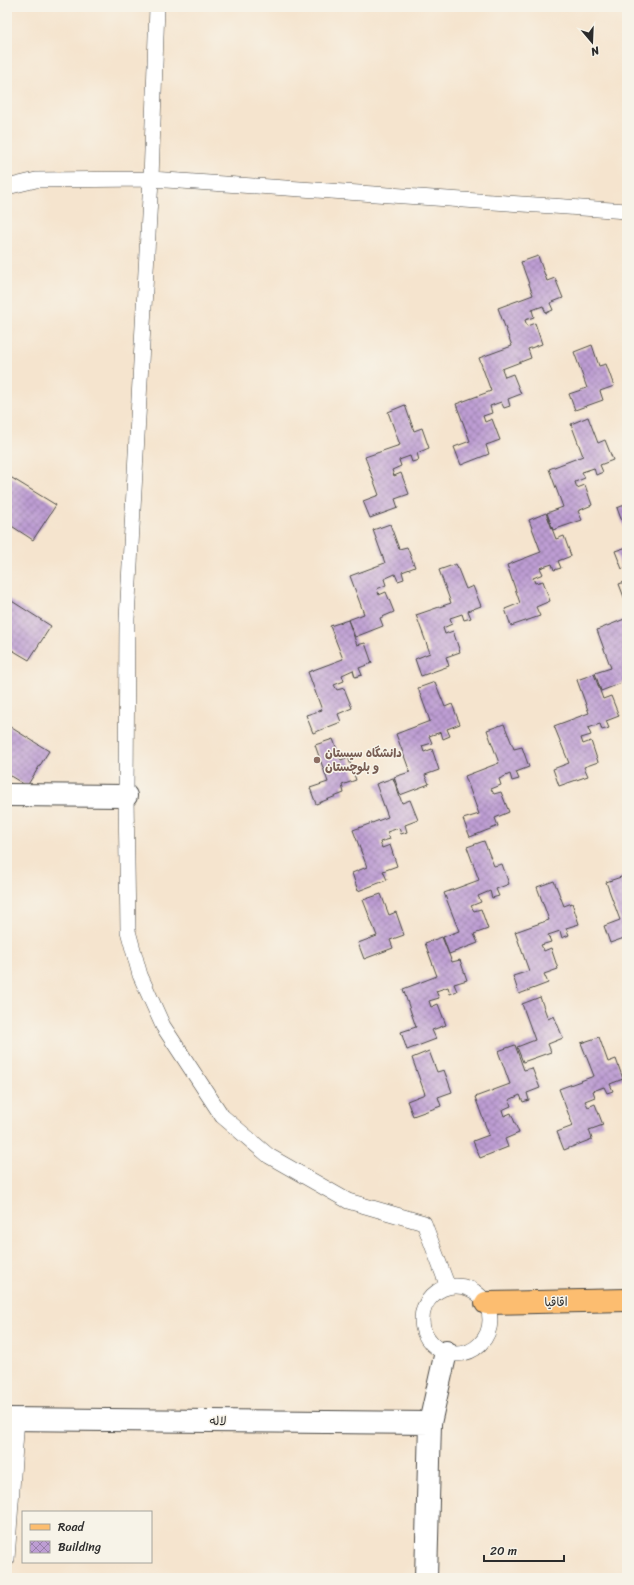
<svg xmlns="http://www.w3.org/2000/svg" width="634" height="1585" font-family="Sriracha,'Playpen Sans Arabic',sans-serif">
<style>
.building{fill:url(#building-cross-hatch)}
.lines{fill:none;stroke-linecap:round;stroke-linejoin:round}
.service-casing{stroke:#494743;stroke-width:16}
.minor-casing{stroke:#494743;stroke-width:24}
.primary-casing{stroke:#494743;stroke-width:24}
.service{stroke:#fff;stroke-width:15}
.minor{stroke:#fff;stroke-width:22}
.primary{stroke:#fcbd6f;stroke-width:22}
.education-dot{fill:#8d6e63;stroke:#f7f3e8;stroke-width:1.5}
.labels{text-anchor:middle;dominant-baseline:central;stroke-width:3;stroke-linejoin:round;paint-order:stroke}
.education-label{font-size:12px;font-weight:bold;fill:#785e54;stroke:#f7f3e8;text-anchor:start}
.street-label{font-size:12px;fill:#2b2b2b;stroke:#f7f3e8}
</style>
<defs>
<pattern id="building-cross-hatch" width="8" height="8" patternUnits="userSpaceOnUse"><rect width="8" height="8" fill="#bd9dd3"/><path d="M0 0l8 8M0 8l8-8" fill="none" stroke="#9a80ab"/></pattern>
</defs>
<rect width="100%" height="100%" fill="#f7f3e8"/>
<filter id="ink" filterUnits="userSpaceOnUse"><feTurbulence type="fractalNoise" baseFrequency=".025" numOctaves="2"/><feDisplacementMap in="SourceGraphic" scale="8" xChannelSelector="R" yChannelSelector="G"/><feConvolveMatrix kernelMatrix="1 2 1 2 8 2 1 2 1" color-interpolation-filters="sRGB"/></filter>
<filter id="wash" filterUnits="userSpaceOnUse"><feTurbulence type="fractalNoise" baseFrequency=".012" numOctaves="4" result="noise"/><feDisplacementMap in="SourceGraphic" scale="16" xChannelSelector="R" yChannelSelector="G"/><feGaussianBlur stdDeviation="0.9" result="paint"/><feColorMatrix in="noise" values="0 0 0 0 0 0 0 0 0 0 0 0 0 0 0 0 0 1.4 0 .05"/><feComposite in="paint" operator="in"/></filter>
<g filter="url(#wash)">
<rect width="100%" height="100%" fill="#f5e4ce"/>
<g id="blocks">
<path class="building" d="M538 256 547 281 555 278 563 298 550 303 553 310 546 313 543 306 532 310 534 317 525 320 527 326 535 323 542 344 528 349 531 358 502 369 505 377 513 374 521 394 508 399 510 406 504 408 501 402 490 406 492 413 483 416 485 422 492 419 500 440 486 445 489 454 461 465 454 447 470 441 456 404 491 391 479 358 512 346 498 308 533 295 521 262Z
M592 345 599 366 606 364 614 386 600 391 603 400 575 410 569 394 587 388 574 352Z
M405 405 414 431 422 428 429 448 417 453 419 460 412 462 410 456 399 460 401 466 392 470 394 476 401 473 409 494 395 499 398 508 370 518 363 501 379 495 365 457 400 445 388 412Z
M588 417 598 443 605 440 613 460 600 465 603 472 596 475 594 468 582 472 585 478 575 482 577 488 585 485 592 505 578 511 582 520 553 530 547 513 563 507 549 469 583 456 571 424Z
M7 475 56 505 33 540 7 523Z
M627 504V535L617 508Z
M546 513 556 539 564 536 571 556 558 561 561 568 554 570 552 564 540 568 543 574 533 578 535 583 543 581 550 601 536 607 540 616 511 626 505 609 520 603 507 565 541 552 529 520Z
M390 524 399 549 407 547 415 567 402 572 404 579 398 581 395 574 384 579 386 585 377 589 379 595 386 592 394 612 380 618 383 626 355 637 348 620 364 614 350 576 385 563 373 530Z
M627 547V567L622 569 615 551Z
M456 564 466 589 473 586 481 606 468 611 471 618 464 620 462 614 450 618 452 624 443 628 445 634 453 631 460 652 446 657 449 666 421 676 415 659 430 653 416 615 451 603 439 570Z
M627 581V605L619 584Z
M7 598 51 626 29 660 7 647Z
M627 618V641L623 642 625 648 627 647V681L601 691 595 673 611 668 597 630Z
M348 620 357 645 365 643 372 663 359 668 362 675 355 677 353 670 342 675 344 681 334 685 337 690 344 688 352 708 338 714 341 722 313 733 306 715 322 710 308 672 343 659 330 626Z
M594 674 603 699 611 696 619 716 606 721 609 728 602 730 600 724 588 728 591 735 581 738 583 744 591 741 598 762 584 767 588 776 559 786 553 769 569 763 554 726 589 713 577 680Z
M435 682 445 707 452 704 460 724 447 729 450 736 443 739 441 732 429 736 432 743 422 746 424 752 432 749 439 770 425 775 429 784 400 795 394 777 410 772 396 734 430 721 418 688Z
M504 724 514 749 522 747 529 767 516 772 519 779 512 781 510 774 499 779 501 785 491 789 494 794 501 792 509 812 495 818 498 826 470 837 463 819 479 814 465 776 499 763 487 730Z
M7 725 49 751 27 786 7 774Z
M333 739 341 760 348 757 356 780 342 785 344 793 316 804 310 788 328 782 315 745Z
M393 778 402 803 410 800 418 820 405 825 407 832 401 834 399 828 387 832 390 839 380 842 382 848 390 845 397 866 383 871 387 880 358 891 352 873 367 867 353 830 388 817 376 784Z
M484 841 494 866 502 864 509 884 496 889 499 896 492 898 490 891 478 896 481 902 471 906 474 911 481 909 488 929 474 934 478 943 449 954 443 937 459 931 444 893 479 880 467 847Z
M627 875V937L610 943 604 926 620 920 606 882Z
M554 881 564 906 572 903 579 924 566 928 569 935 562 938 560 931 548 935 551 942 541 945 544 951 551 948 558 969 544 974 548 983 519 994 513 976 529 971 515 932 549 920 537 887Z
M381 894 389 915 396 912 404 935 390 940 393 948 364 959 358 943 377 936 363 900Z
M442 937 452 962 460 960 467 980 454 984 457 991 450 994 448 987 436 991 439 998 429 1001 431 1007 438 1004 446 1025 432 1030 436 1039 407 1050 401 1032 416 1027 403 989 437 976 425 943Z
M540 997 548 1019 554 1016 563 1038 548 1044 551 1052 523 1062 517 1047 535 1040 522 1004Z
M599 1037 608 1062 616 1059 623 1079 610 1084 613 1091 607 1093 604 1087 593 1091 595 1097 585 1101 588 1107 595 1104 603 1125 589 1130 592 1139 564 1150 557 1132 573 1126 559 1089 594 1076 581 1043Z
M515 1045 524 1070 532 1068 540 1088 527 1093 529 1100 523 1102 520 1095 509 1100 511 1106 502 1110 504 1116 511 1113 519 1133 505 1139 508 1147 480 1158 473 1141 489 1135 475 1097 510 1084 498 1051Z
M429 1051 437 1072 444 1070 452 1092 438 1097 441 1106 413 1116 407 1101 425 1094 412 1058Z"/>
</g>
</g>
<g filter="url(#ink)">
<use href="#blocks" fill-opacity="0" stroke="#494743" stroke-width="1"/>
<g class="lines">
<g class="service-casing">
<path id="service" d="M157 7 151 179 127 619 126 796 128 931 140 975 163 1026 222 1116 269 1156 348 1201 424 1223 448 1287
M7 187 36 180 151 179 627 211
M422 1320a34 34 0 1 1 68 0a34 34 0 1 1-68 0Z
M7 1559 17 1418"/>
</g>
<g class="minor-casing">
<path id="minor" d="M7 795 126 796
M7 1419 430 1423
M426 1578 430 1423 446 1352"/>
</g>
<g class="primary-casing">
<path id="primary" d="M486 1303 627 1300"/>
</g>
<use href="#service" class="service"/>
<use href="#minor" class="minor"/>
<use href="#primary" class="primary"/>
</g>
</g>
<circle class="education-dot" cx="317" cy="760" r="4"/>
<g class="labels">
<g class="education-label">
<text x="325" y="753">دانشگاه سیستان<tspan x="325" dy="14">و بلوچستان</tspan></text>
</g>
<g class="street-label">
<text transform="translate(556 1302) rotate(-1)">اقاقیا</text>
<text transform="translate(218 1421) rotate(1)">لاله</text>
</g>
</g>
<rect width="634" height="1585" fill="none" stroke="#f7f3e8" stroke-width="24"/>
<rect x="22" y="1511" width="130" height="52" fill="#f7f3e8" stroke="#a5a39c"/>
<rect x="30" y="1524" width="20" height="6" fill="#fcbd6f" stroke="#a5a39c"/>
<text x="58" y="1531" font-size="12" fill="#2b2b2b">Road</text>
<rect x="30" y="1541" width="20" height="12" fill="url(#building-cross-hatch)" stroke="#a5a39c"/>
<text x="58" y="1551" font-size="12" fill="#2b2b2b">Building</text>
<g transform="translate(592 42) rotate(161)" stroke="#f7f3e8" stroke-width="3" paint-order="stroke">
<path d="M0-3L7 15L0 10L-7 15Z" fill="#2b2b2b"/>
<text y="-6" font-size="11" font-weight="bold" text-anchor="middle" fill="#2b2b2b">N</text>
</g>
<path d="M484 1555v6h80v-6" fill="none" stroke="#2b2b2b" stroke-width="2"/>
<text x="490" y="1555" font-size="12" fill="#2b2b2b" stroke="#f7f3e8" stroke-width="3" paint-order="stroke">20 m</text>
</svg>
